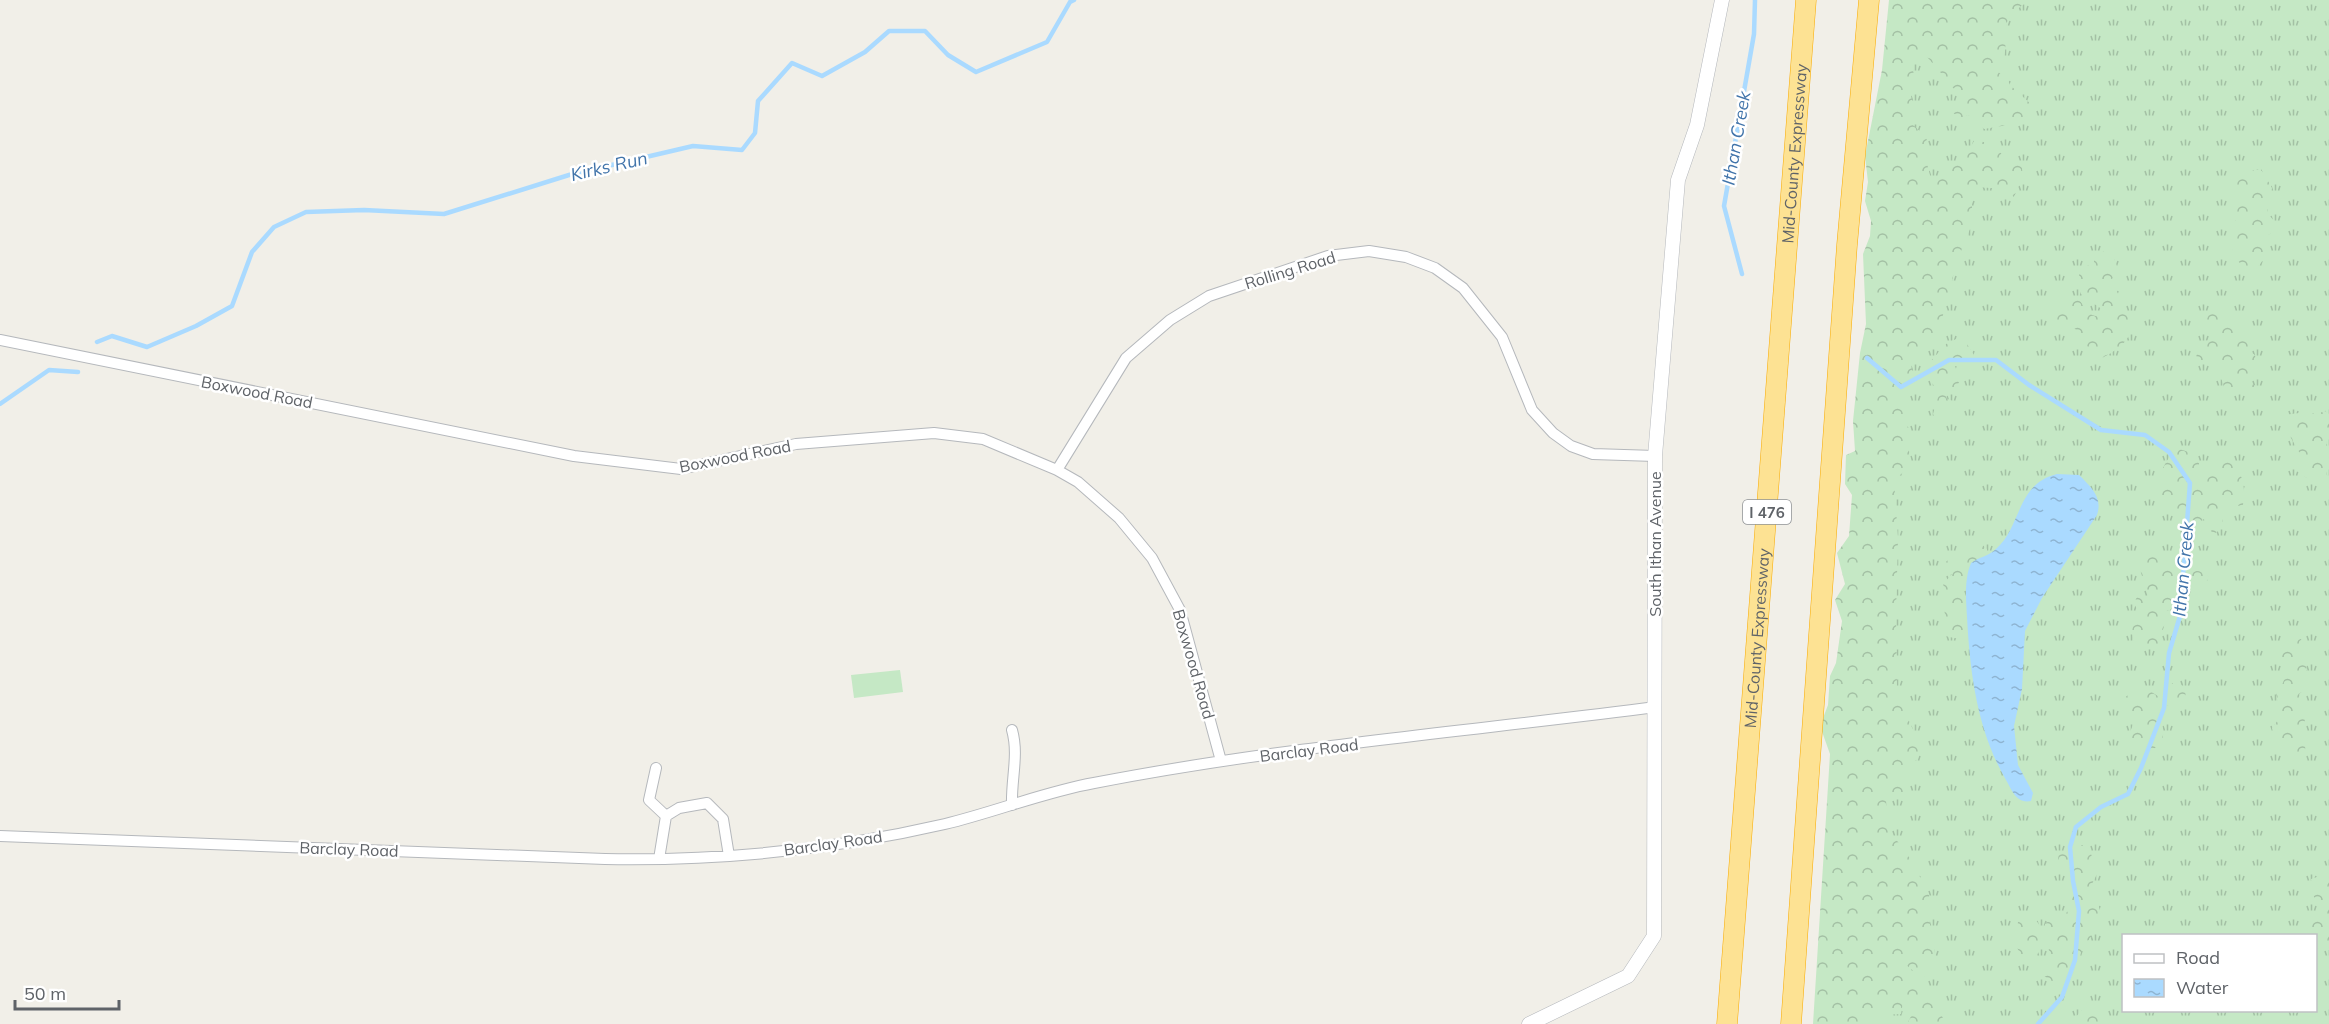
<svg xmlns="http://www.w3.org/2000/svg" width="2329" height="1024" font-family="Mulish,sans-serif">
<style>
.grass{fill:url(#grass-tufts);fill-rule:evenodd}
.forest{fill:url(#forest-crowns)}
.pitch{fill:#c5e8c5}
.water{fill:url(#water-ripples)}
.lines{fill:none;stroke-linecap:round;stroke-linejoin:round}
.stream{stroke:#aadaff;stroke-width:4.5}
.minor-casing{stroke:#b5b8bc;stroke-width:12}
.tertiary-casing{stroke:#b5b8bc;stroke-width:15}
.motorway-casing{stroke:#f9ab00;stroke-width:21}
.minor{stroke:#fff;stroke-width:10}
.tertiary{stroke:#fff;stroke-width:14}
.motorway{stroke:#fde293;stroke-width:20}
.labels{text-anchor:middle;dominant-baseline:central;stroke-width:5;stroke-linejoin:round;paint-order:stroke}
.shield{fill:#fff;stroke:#8f9295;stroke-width:1.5}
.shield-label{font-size:15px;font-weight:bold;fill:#5f6368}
.street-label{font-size:16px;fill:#5f6368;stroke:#fff}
.water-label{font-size:18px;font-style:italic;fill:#4174aa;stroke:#fff}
</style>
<defs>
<pattern id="grass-tufts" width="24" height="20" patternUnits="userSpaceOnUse" patternTransform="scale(1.5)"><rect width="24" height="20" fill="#c5e8c5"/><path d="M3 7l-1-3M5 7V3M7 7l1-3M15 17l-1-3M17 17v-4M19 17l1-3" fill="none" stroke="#a3c0a4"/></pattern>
<pattern id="forest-crowns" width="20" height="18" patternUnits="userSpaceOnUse" patternTransform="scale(1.5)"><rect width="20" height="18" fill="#c5e8c5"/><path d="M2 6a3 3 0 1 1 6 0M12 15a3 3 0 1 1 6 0" fill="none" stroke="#a3c0a4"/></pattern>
<pattern id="water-ripples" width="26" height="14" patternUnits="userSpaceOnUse" patternTransform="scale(1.5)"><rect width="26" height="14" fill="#aadaff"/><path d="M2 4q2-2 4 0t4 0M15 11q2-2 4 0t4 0" fill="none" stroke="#8eb4d2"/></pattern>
</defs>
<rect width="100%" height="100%" fill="#f1efe8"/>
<path class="grass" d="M1893 0H2329V1024H1819ZM2124 936H2316V1010H2124Z"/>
<path class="forest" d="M1889 0H2024L2025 3 2014 12 2007 22 2005 52 2003 64 1998 72 2007 78 2010 85 2033 106 2030 117 2019 123 1984 129 1979 125 1977 116 1970 121 1969 115 1960 118 1952 112 1957 100 1964 91 1949 87 1941 73 1922 51 1915 56 1913 69 1915 86 1909 87 1914 109 1911 123 1927 138 1924 152 1932 183 1951 164 1960 165 1974 141C1989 140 1999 149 2006 160L2021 161 2023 176 2014 197 2005 189 1976 187 1972 202V224L1957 261 1936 342 1926 344 1911 361 1912 373 1901 387 1906 418 1905 424 1911 430V436L1906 437 1912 465 1894 480 1898 538 1896 614 1897 696 1920 744 1918 759 1907 766 1904 793 1886 797 1887 827 1911 860 1929 894 1930 925 1937 966 1922 978 1905 964 1898 967 1927 987 1946 1024H1904L1908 1022 1916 1007 1903 1002 1901 1014 1865 1016V1024H1813L1830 754 1820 726 1828 705 1830 676 1836 663 1842 621 1835 600 1845 584 1837 553 1849 536 1852 495 1845 484 1846 455 1855 451 1853 421 1860 353 1866 324 1863 254 1870 236 1871 221 1865 201 1868 182 1865 156 1882 70Z
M2261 169 2272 188 2267 213 2278 225 2276 230 2263 238 2262 243 2266 256 2257 268 2250 271C2234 260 2233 255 2231 237L2243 226 2232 218 2231 209 2236 207 2233 186 2242 173Z
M2107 251C2116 259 2122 270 2111 280 2118 290 2120 296 2118 308L2132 313C2136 337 2121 348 2102 358L2091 353 2079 331 2073 328 2062 331 2052 328V307L2063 300 2071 298 2079 299C2086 310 2092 322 2107 313L2081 294 2079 275 2085 266 2094 265V257L2098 253Z
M2214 311 2227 316H2233L2235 329H2245L2250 342 2245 353 2254 354C2263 372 2252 366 2247 379L2255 386 2253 393 2228 395C2222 385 2221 373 2214 363H2197L2196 348 2199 342 2211 340 2206 321 2209 313Z
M1958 338 1967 344 1974 355 1972 363 1966 367 1955 366 1960 380 1954 392 1948 394 1946 398 1952 401C1950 411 1947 418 1937 421L1933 414 1939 393 1930 380 1929 363 1946 344Z
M2325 411 2329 414V429L2324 436 2327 443 2325 449 2328 460 2325 464 2327 476 2323 479 2318 476 2310 480 2295 470 2294 465 2302 457 2291 438 2284 416C2299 410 2312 417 2325 411Z
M2176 448 2192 453 2199 463 2198 475 2194 480 2195 485 2212 468 2231 460C2243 474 2246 487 2243 505L2226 508C2220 519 2226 529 2213 534L2204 519 2193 526 2182 516 2169 514C2153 485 2157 473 2176 448Z
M1978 543 1987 549V558L1964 570 1966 576 1962 578 1964 588 1962 593 1970 602 1963 615 1969 619 1971 628C1963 639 1959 640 1946 636L1942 620 1945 615 1943 600 1950 598 1951 594 1945 590 1943 584 1953 573 1945 563 1955 552Z
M2157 551 2171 556 2179 579C2191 571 2198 567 2210 577L2199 590 2191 589 2181 593 2175 608 2160 613 2165 623 2158 646 2140 651C2133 644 2131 633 2133 623L2141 618 2134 603 2137 597 2148 596 2139 566 2143 558Z
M2288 636 2297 640 2301 639 2304 649 2300 655 2307 663 2306 670 2309 673C2308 682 2307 689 2299 694 2305 706 2306 714 2304 727 2303 735 2306 743 2305 752L2294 759C2279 755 2275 742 2272 728 2285 712 2280 711 2276 693 2290 677 2282 675 2281 657 2281 651 2283 644 2284 638Z
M2175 681C2183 685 2187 689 2185 699L2173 706 2163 705 2167 711 2166 718 2162 720C2161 723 2163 726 2163 730 2165 746 2151 752 2138 753 2126 743 2128 734 2135 721 2127 714 2126 707 2126 697L2133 690 2145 688 2161 698 2166 689Z
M2082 845 2089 847 2097 874 2092 884 2090 897 2098 903 2101 915 2100 923 2092 929 2091 939 2083 943 2077 971 2065 983 2052 981 2044 976C2044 967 2050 959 2049 952 2049 941 2044 935 2045 923L2063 916 2069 910 2071 894 2068 872C2059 867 2057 862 2059 852L2075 857 2074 852Z
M2329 873V950L2317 948 2316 936 2314 935 2308 918 2313 913 2321 911V906L2314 897 2311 879Z
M2021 915C2051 915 2045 958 2027 963L2015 945 2018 922Z
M2092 1006 2099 1010 2098 1024H2074C2076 1014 2082 1008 2092 1006Z"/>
<path class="pitch" d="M900 670 903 692 854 698 851 675Z"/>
<path class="water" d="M2057 474 2079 475C2091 487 2103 497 2097 515L2042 598 2025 631 2022 689 2014 726 2018 765 2033 793 2031 801C2016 804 2012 790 2006 780 1977 730 1970 673 1967 617 1966 599 1964 580 1971 563 1979 557 1989 556 1996 549 2022 526 2016 484 2057 474Z"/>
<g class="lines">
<path class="stream" d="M1742 274 1724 206 1754 34 1755 0
M97 342 112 336 147 347 196 326 232 306 252 252 274 227 306 212 364 210 444 214 569 175 693 146 742 150 755 133 758 101 792 63 822 76 865 52 889 31H925L948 55 976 72 1047 42 1070 2 1074 0
M1867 358 1901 387 1949 360H1996L2029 385 2101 430 2145 435 2169 452 2190 483 2180 616 2169 653 2164 708 2141 768 2128 794 2101 807 2076 827 2070 847 2073 881 2079 911 2075 960 2062 997 2038 1024
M0 404 49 370 78 372"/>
<g class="minor-casing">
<path id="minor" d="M0 340 574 456 681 469 796 444 934 433 983 439 1057 470 1078 482 1119 518 1152 558 1180 610 1221 761
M1057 470 1126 358 1170 320 1209 296 1328 256 1369 251 1406 257 1435 268 1463 288 1502 337 1532 410 1553 433 1571 446 1593 454 1655 456
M656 768 649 800 666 816
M1012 805C1011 779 1019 755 1012 730
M0 836 605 859C720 861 833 850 945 824 995 812 1044 792 1094 783 1280 747 1469 731 1656 707
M659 859 666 816 679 808 707 803 723 819 729 856"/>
</g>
<g class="tertiary-casing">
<path id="tertiary" d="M1529 1024 1628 976 1654 936 1655 456 1678 180 1697 125 1722 0"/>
</g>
<g class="motorway-casing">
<g id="motorway">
<path id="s1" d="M1727 1024 1806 0"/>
<path d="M1791 1024 1847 245 1869 0"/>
</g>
</g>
<use href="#minor" class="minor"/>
<use href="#tertiary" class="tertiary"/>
<use href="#motorway" class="motorway"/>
</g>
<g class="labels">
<rect class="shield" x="1743" y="500" width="48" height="24" rx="4.5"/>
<g class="shield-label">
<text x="1767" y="512">I 476</text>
</g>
<g class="street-label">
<text stroke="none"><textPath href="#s1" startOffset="873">Mid-County Expressway</textPath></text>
<text transform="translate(1290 270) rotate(-17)">Rolling Road</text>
<text transform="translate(257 392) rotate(11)">Boxwood Road</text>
<text transform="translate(735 456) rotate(-11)">Boxwood Road</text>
<text transform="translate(1655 544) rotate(-90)">South Ithan Avenue</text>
<text stroke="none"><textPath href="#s1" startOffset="387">Mid-County Expressway</textPath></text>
<text transform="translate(1194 664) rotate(74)">Boxwood Road</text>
<text transform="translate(1309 750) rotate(-7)">Barclay Road</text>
<text transform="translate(833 843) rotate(-8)">Barclay Road</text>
<text transform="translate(349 849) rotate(2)">Barclay Road</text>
</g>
<g class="water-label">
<text transform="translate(1736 138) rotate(-80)">Ithan Creek</text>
<text transform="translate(609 166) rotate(-13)">Kirks Run</text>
<text transform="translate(2183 569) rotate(-85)">Ithan Creek</text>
</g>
</g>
<rect x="2122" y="934" width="195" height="78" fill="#ffffff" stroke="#bfc1c3" stroke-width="1.5"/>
<rect x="2134" y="954" width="30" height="9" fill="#ffffff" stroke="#bfc1c3" stroke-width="1.5"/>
<text x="2176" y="964" font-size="18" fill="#5f6368">Road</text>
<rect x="2134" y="979" width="30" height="18" fill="url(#water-ripples)" stroke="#bfc1c3" stroke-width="1.5"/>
<text x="2176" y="994" font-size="18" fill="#5f6368">Water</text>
<path d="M15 1000v9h104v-9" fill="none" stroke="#5f6368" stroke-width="3"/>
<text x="24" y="1000" font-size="18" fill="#5f6368" stroke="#ffffff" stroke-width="4.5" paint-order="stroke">50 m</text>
</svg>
